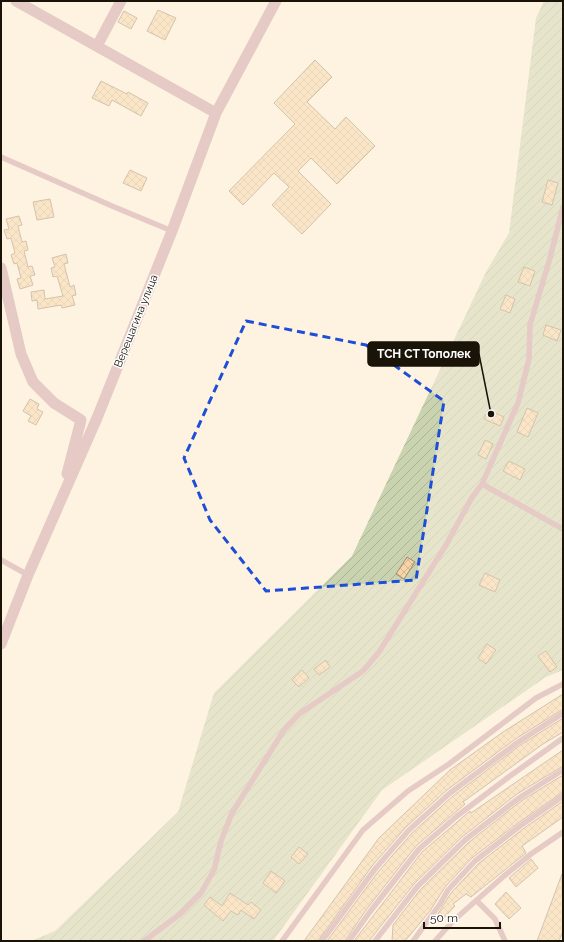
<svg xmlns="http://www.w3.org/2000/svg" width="564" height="942" font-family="Raleway,sans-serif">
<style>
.garden{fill:url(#garden-furrows)}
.building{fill:url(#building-cross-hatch);stroke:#9f8a70}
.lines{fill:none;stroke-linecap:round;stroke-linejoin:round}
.service{stroke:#c899a4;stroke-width:5.5}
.minor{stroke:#c899a4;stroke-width:11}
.marked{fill:none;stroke:#1d4ed8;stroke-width:3;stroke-dasharray:8 5;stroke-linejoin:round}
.labels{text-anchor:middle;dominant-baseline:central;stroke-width:3;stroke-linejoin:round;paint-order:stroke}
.street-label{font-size:11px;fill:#191308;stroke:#fff}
.leader{fill:none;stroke:#191308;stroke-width:1.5}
.callout-dot{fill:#191308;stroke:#fff;stroke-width:1.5}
.callout{fill:#191308;stroke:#191308;stroke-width:1.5}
.callout-label{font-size:12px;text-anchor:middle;font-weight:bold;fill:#fff}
</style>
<defs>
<pattern id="garden-furrows" width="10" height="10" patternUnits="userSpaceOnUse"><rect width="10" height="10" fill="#c9d3b0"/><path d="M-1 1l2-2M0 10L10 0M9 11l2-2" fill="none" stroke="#acb496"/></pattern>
<pattern id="building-cross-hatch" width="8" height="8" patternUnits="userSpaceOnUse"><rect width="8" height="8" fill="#f8d4a9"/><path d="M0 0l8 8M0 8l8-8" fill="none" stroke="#d4b590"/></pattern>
</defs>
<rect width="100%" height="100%" fill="#fef3e0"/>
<path class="garden" d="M544 1H563V670L546 677 382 790 273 941H31L55 931 178 812 214 693 352 556 486 272 509 233 536 18Z"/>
<path class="building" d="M158 10 176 18 165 40 147 31Z
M124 11 137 18 131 29 118 22Z
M315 60 332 77 307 102 335 129 346 117 375 146 337 184 311 158 298 171 331 204 302 234 272 205 289 187 274 173 243 205 229 191 295 124 274 103Z
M101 81 127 94 128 92 148 103 141 116 112 100 109 106 92 98Z
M130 170 147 178 141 191 123 183Z
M548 180 558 183 552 205 542 202Z
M50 199 54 217 37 220 33 202Z
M19 216 22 225 18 226 22 242 26 241 28 250 24 251 28 267 32 266 35 275 30 276 33 285 20 289 17 279 21 278 17 263 14 264 11 255 15 253 11 238 7 239 4 230 9 229 6 219Z
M66 254 68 263 64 264 70 287 74 285 76 295 72 296 75 305 62 308 61 305 38 309 37 300 32 301 31 292 44 290 45 299 63 296 57 276 53 277 51 268 55 267 52 258Z
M524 267 535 271 530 286 518 282Z
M506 295 515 299 510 313 500 309Z
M546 325 561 330 557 341 543 335Z
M30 399 39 404 37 409 43 412 36 425 28 421 31 416 23 411Z
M527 408 538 413 528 437 517 432Z
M488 410 504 417 500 426 484 419Z
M485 440 493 444 486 459 478 455Z
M509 461 525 469 520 480 503 471Z
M407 557 415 562 404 579 396 574Z
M485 573 500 580 495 592 479 585Z
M487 644 496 650 486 664 478 658Z
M546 651 557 667 550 672 538 656Z
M326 660 330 667 319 675 314 669Z
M302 670 309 678 299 687 292 680Z
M563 694V709L514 740 447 790 406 827 372 866 318 941H304L379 838 450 770 503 732Z
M563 718V732L543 744 463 802 465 804 416 846 366 910 345 941H327L378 872 412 833 453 796 519 746Z
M563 750V766L517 794 462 837 414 884 369 941H354L422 852 470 811 471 813Z
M563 775V792L518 823 472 858 445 887 430 911 405 941H392L393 925 420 890 468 843 521 801Z
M563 801V817L522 846 526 853 471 897 466 894 453 904 455 906 440 922 436 917 451 893 478 864 523 829Z
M299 847 308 854 299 864 291 857Z
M531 859 538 868 516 887 509 878Z
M271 871 285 881 276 893 263 883Z
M562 874 563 931 559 941H537Z
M506 892 521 908 509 919 495 904Z
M230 893 248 905 251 902 261 910 254 919 241 910 238 915 231 911 223 921 204 905 210 897 222 906Z"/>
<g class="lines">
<path class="service" d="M1 157 112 206 172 231
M482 484 518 403 529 359 530 325 550 258 563 207
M1 560 28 575
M477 901 495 919 505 941
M144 941 180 914 201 893 214 870 221 841 232 813 284 730 299 714 363 671 379 652 446 545 471 499 482 484 563 529
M282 941 363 830 408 791 449 764 536 698 563 684
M322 941 375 869 409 830 450 793 517 743 563 713
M349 941 369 913 419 849 457 816 510 776 563 738
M375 941 417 887 465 840 519 798 563 770
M413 941 440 904 448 890 475 861 520 826 563 796
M435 941 453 921 504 876 531 854 563 832"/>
<path class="minor" d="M16 1 216 113
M97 46 121 1
M1 268 21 354 33 382 54 403 81 420 67 474
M1 644 28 575 97 418 172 231 216 113 276 1"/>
</g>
<path d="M0 0H564V942H0ZM246 321 366 345 444 401 416 580 266 591 210 520 184 458Z" fill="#fef3e0" fill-opacity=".55" fill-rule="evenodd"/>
<path class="marked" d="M246 321 366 345 444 401 416 580 266 591 210 520 184 458Z"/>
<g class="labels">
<g class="street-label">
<text transform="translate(136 321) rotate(-68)">Верещагина улица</text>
</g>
</g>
<path class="leader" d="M491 414L479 354"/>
<circle class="callout-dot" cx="491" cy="414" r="4"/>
<rect class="callout" x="368" y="342" width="111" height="24" rx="4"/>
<g class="callout-label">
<text x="424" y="358">ТСН СТ Тополек</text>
</g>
<rect width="564" height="942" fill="none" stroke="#191308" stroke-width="4"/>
<path d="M424 922v6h76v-6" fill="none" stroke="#191308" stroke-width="2"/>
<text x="430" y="922" font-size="12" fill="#191308" stroke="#ffffff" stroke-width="3" paint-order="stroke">50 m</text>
</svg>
